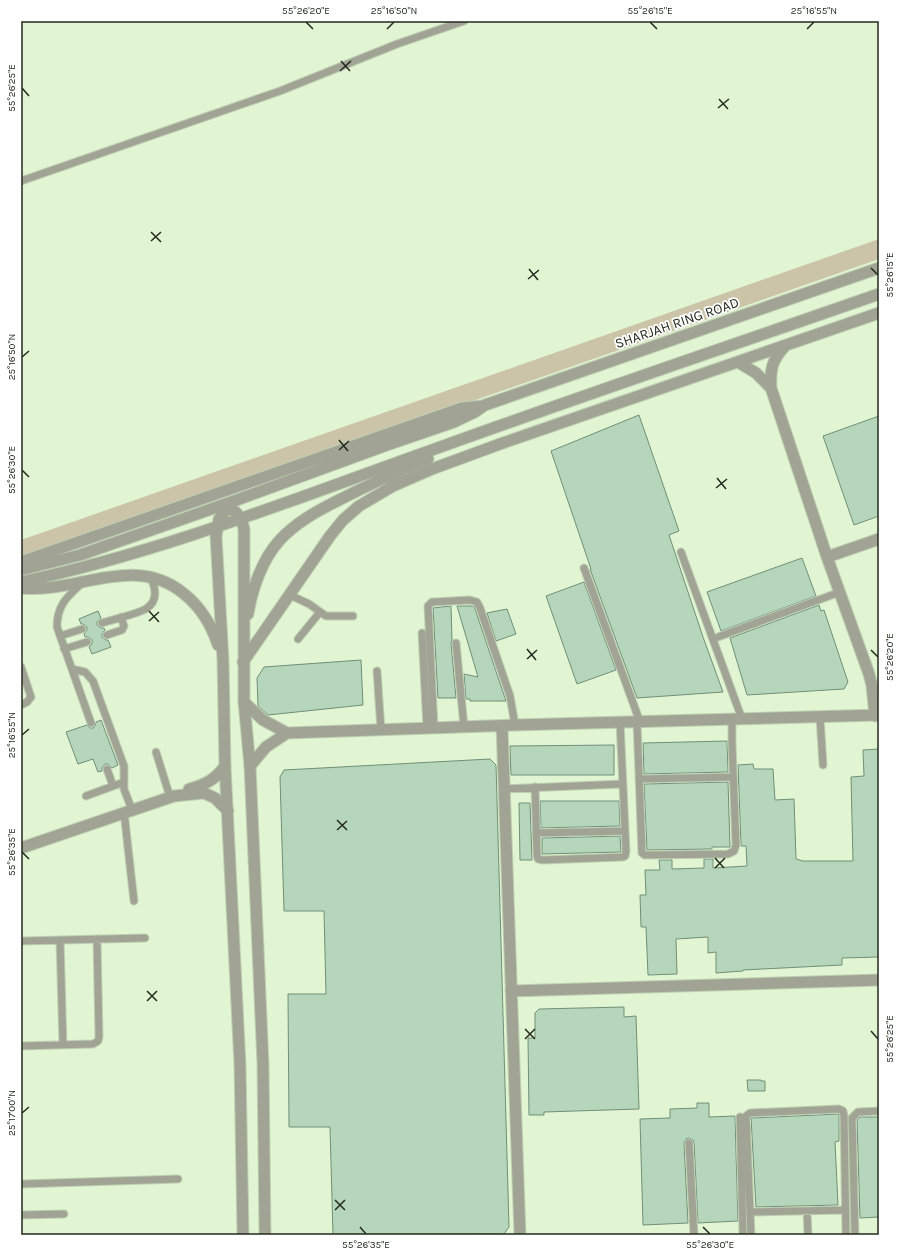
<svg xmlns="http://www.w3.org/2000/svg" width="900" height="1256" font-family="Karla,sans-serif">
<style>
.green{fill:#cbc4a9}
.building{fill:#b5d6bb;stroke:#708f77}
.lines{fill:none;stroke-linecap:round;stroke-linejoin:round}
.service-casing{stroke:#bfd0b2;stroke-width:9}
.minor-casing{stroke:#bfd0b2;stroke-width:13}
.tertiary-casing{stroke:#bfd0b2;stroke-width:13}
.service{stroke:#a1a494;stroke-width:7}
.minor{stroke:#a1a494;stroke-width:11}
.tertiary{stroke:#a1a494;stroke-width:11}
.ticks{fill:none;stroke:#232a1e;stroke-width:1.5}
.labels{text-anchor:middle;dominant-baseline:central;stroke-width:3.5;stroke-linejoin:round;paint-order:stroke}
.street-label{font-size:14px;fill:#232a1e;stroke:#fff}
.neatline{fill:none;stroke:#232a1e;stroke-width:1.5}
.ticks-label{font-size:10px;text-anchor:middle;fill:#232a1e}
</style>
<rect width="100%" height="100%" fill="#e1f5d3"/>
<path class="green" d="M879 239V259L21 559V540Z"/>
<path class="building" d="M639 415 679 531 669 535 703 637 723 692 637 698 590 569H591L551 451Z
M879 416V516L854 525 823 436Z
M802 558 816 596 721 631 707 592Z
M584 582 616 670 577 684 546 596Z
M819 605 821 611 824 610 848 682 844 689 747 695 730 638Z
M451 606 452 640 451 643 456 698H438L433 608Z
M457 606H474L506 701H470V699H466L464 674 478 677Z
M507 609 516 634 496 641 487 613Z
M98 611 101 618 97 622V625L101 628H104L105 630 102 634V637L106 640H108L111 647 92 654 89 647 92 644V640L88 637H85L84 634 87 630V627L83 624H81L79 619Z
M361 660 363 705 268 715 258 706 257 678 264 667Z
M101 720 118 765 112 768 108 764H105L102 768V771L98 772 93 759 78 764 66 732 87 725 90 728H93L95 726 96 722Z
M727 741 728 772 644 774 643 743Z
M614 745V775H511L510 746Z
M879 749V957L842 958V965L743 970V971L716 973V952L708 953V937L676 939 677 974 648 975 646 927H641L640 895H646L645 870H660L659 860H672V869L704 868V859H713V868L747 866 746 846H741L738 765 753 764 754 769H773L775 800 794 799 796 859 803 861H853L851 777 864 776 863 750Z
M490 759 496 765 509 1227 504 1234 333 1235 330 1127H289L288 994H326L324 911H284L280 777 284 770Z
M728 782 730 847H712V849L647 850 644 784Z
M540 801H619L620 826 541 828Z
M519 803H530L532 860H520Z
M620 836 621 852 542 854V838Z
M624 1007V1017L636 1016 639 1109 544 1112V1115H529L528 1038H535V1013L539 1009Z
M747 1080H761V1081H765V1091H748Z
M697 1103H709V1117L735 1116 738 1221 698 1223 694 1143 693 1140 689 1138 686 1139 684 1143 688 1223 643 1225 640 1119 670 1118V1109L697 1108Z
M839 1114V1141L835 1142 838 1205 756 1207 751 1118Z
M860 1117H879V1217L860 1218 857 1120Z"/>
<g class="lines">
<g class="service-casing">
<path id="service" d="M21 181 280 91 397 44 464 21
M681 552 742 719
M584 568 640 722
M82 583C67 597 57 605 57 627L91 723
M290 595 309 604 326 616H353
M102 623C113 619 139 614 147 608 158 601 156 587 150 577
M422 633 427 728
M107 635 122 630 124 626 121 617
M60 636 82 629
M718 637 840 592
M298 639 320 612
M456 643 464 727
M64 649 87 642
M21 667 31 697 27 702 21 705
M72 669 85 672 93 681 124 766V789L132 810
M377 671 381 730
M820 717 823 765
M637 722 642 853 645 855 728 854 734 851 736 845 732 744V719
M434 727 428 606 432 602H434L470 600 477 602 480 608 510 696 515 725
M156 752 170 797
M107 769 113 786
M639 779 733 777
M535 787 537 855 538 859 543 860 623 857 625 856 626 851 620 722
M504 789 623 784
M86 796 124 782
M124 812 134 901
M536 833 624 831
M60 940 63 1045
M21 941 145 938
M21 1046 93 1044 98 1041 99 1037 97 939
M740 1117 743 1235
M689 1143 694 1235
M21 1184 178 1179
M807 1211 808 1235
M750 1212 845 1210
M21 1215 64 1214
M751 1235 746 1116 750 1113 839 1109 843 1111 844 1116 846 1235
M855 1235 852 1118 858 1112 879 1111"/>
</g>
<g class="minor-casing">
<path id="minor" d="M785 346C772 360 770 369 771 388L827 557 869 674 872 686 875 716
M738 362 756 373 771 388
M827 557 879 539
M243 662 330 536 343 520 359 506 393 486 432 469 500 444 879 313
M244 702 263 720 287 733 515 725 879 715
M502 726 520 1235
M250 766 266 747 287 733
M189 789C205 785 216 779 225 766
M21 848 174 796 204 793 215 798 228 811
M511 991 879 980"/>
</g>
<g class="tertiary-casing">
<path id="tertiary" d="M232 503 219 519 216 536 223 660 225 766 240 1065 243 1235
M221 506C235 508 241 515 244 529V702L250 766 263 1064 265 1235
M21 562 462 408 482 406
M21 570 80 555 234 501 387 445 454 422 475 412 485 405 879 268
M21 582C162 552 297 498 432 450 581 396 730 346 879 294
M21 588C76 594 133 553 183 593 200 606 211 624 218 645
M248 614C252 589 262 560 279 541 295 523 317 511 339 500 368 485 397 472 428 459"/>
</g>
<use href="#service" class="service"/>
<use href="#minor" class="minor"/>
<use href="#tertiary" class="tertiary"/>
</g>
<path class="ticks" d="M306 22 313 29M650 22 657 29M387 29 394 22M807 29 814 22M341 61 350 71M340 71 351 61M22 88 29 96M719 99 728 109M718 108 729 99M151 232 161 242M151 241 161 232M871 268 878 275M529 269 538 280M528 279 539 270M22 357 29 351M339 440 348 451M339 450 349 441M22 470 29 477M717 478 726 489M716 488 727 479M149 611 159 622M149 621 159 612M527 649 536 660M871 650 878 657M527 659 537 650M22 735 29 729M337 820 347 830M337 830 347 821M22 852 29 859M715 858 724 868M715 868 725 858M147 991 157 1001M147 1001 157 991M525 1029 535 1039M871 1031 878 1039M525 1039 535 1029M22 1113 29 1107M335 1200 345 1210M335 1210 345 1200M360 1227 366 1234M703 1227 710 1234"/>
<g class="labels">
<g class="street-label">
<text transform="translate(677 323) rotate(-19)">SHARJAH RING ROAD</text>
</g>
</g>
<rect width="900" height="1256" fill="none" stroke="#ffffff" stroke-width="44"/>
<rect x="22" y="22" width="856" height="1212" class="neatline"/>
<g class="ticks-label">
<text x="306" y="14">55°26'20"E</text>
<text x="394" y="14">25°16'50"N</text>
<text x="650" y="14">55°26'15"E</text>
<text x="814" y="14">25°16'55"N</text>
<text transform="translate(11 88) rotate(-90)" y="4">55°26'25"E</text>
<text transform="translate(889 275) rotate(-90)" y="4">55°26'15"E</text>
<text transform="translate(11 357) rotate(-90)" y="4">25°16'50"N</text>
<text transform="translate(11 470) rotate(-90)" y="4">55°26'30"E</text>
<text transform="translate(889 657) rotate(-90)" y="4">55°26'20"E</text>
<text transform="translate(11 735) rotate(-90)" y="4">25°16'55"N</text>
<text transform="translate(11 852) rotate(-90)" y="4">55°26'35"E</text>
<text transform="translate(889 1039) rotate(-90)" y="4">55°26'25"E</text>
<text transform="translate(11 1113) rotate(-90)" y="4">25°17'00"N</text>
<text x="366" y="1248">55°26'35"E</text>
<text x="710" y="1248">55°26'30"E</text>
</g>
</svg>
